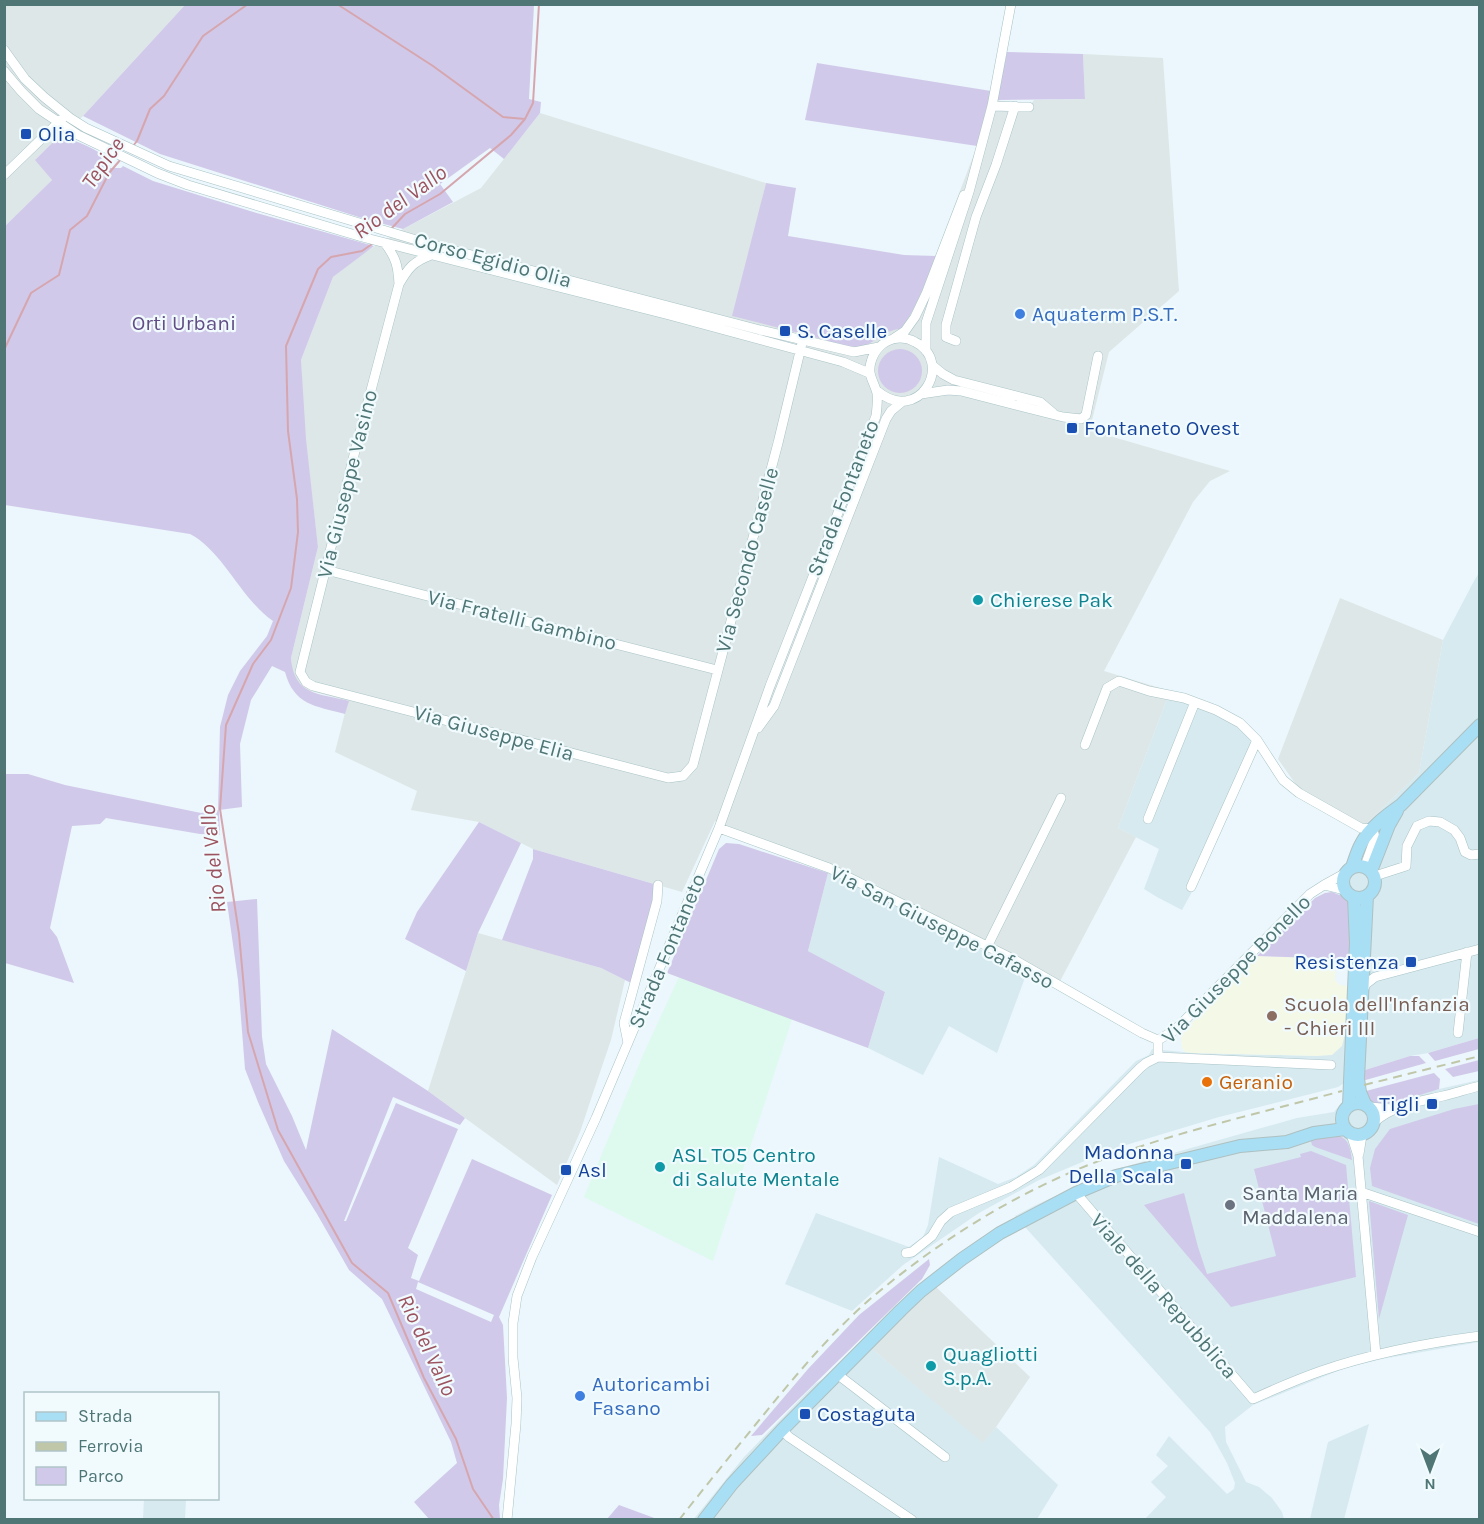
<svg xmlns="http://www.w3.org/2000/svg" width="1484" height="1524" font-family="Karla,sans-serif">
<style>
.residential{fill:#d6eaf0}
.industrial{fill:#dde7e8}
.education{fill:#f3f8e7}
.medical{fill:#def9ed}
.green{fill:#d1c9e9;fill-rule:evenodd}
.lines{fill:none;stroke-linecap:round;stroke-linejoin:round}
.stream{stroke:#d6a6af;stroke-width:2}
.minor-casing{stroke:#a9c3c6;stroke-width:10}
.major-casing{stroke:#aec0c0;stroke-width:14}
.minor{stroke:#fff;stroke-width:9}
.major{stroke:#a8dff5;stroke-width:12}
.rail{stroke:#c0c6a8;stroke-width:2;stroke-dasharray:9 6;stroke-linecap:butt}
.transit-dot{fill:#1a4fb4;stroke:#f1fbfe;stroke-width:2}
.shop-dot{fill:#3f7fe0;stroke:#f1fbfe;stroke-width:2}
.culture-dot{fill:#0f9aa8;stroke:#f1fbfe;stroke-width:2}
.education-dot{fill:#8d6e63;stroke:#f1fbfe;stroke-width:2}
.food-dot{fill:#e8710a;stroke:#f1fbfe;stroke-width:2}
.worship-dot{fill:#6b7280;stroke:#f1fbfe;stroke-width:2}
.labels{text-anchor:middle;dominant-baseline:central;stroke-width:4.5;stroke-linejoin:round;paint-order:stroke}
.transit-label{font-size:21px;fill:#164399;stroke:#f1fbfe;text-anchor:start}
.street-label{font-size:21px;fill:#4f7575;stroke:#f1fbfe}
.shop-label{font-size:21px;fill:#366cbe;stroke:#f1fbfe;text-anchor:start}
.park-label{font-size:21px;fill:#624d86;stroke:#f1fbfe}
.culture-label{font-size:21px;fill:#0d838f;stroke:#f1fbfe;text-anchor:start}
.education-label{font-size:21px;fill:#785e54;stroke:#f1fbfe;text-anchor:start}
.food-label{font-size:21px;fill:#c56008;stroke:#f1fbfe;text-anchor:start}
.worship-label{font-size:21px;fill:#5b616d;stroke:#f1fbfe;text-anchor:start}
.water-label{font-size:22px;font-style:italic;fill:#9c535f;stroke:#f1fbfe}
</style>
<rect width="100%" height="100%" fill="#ebf7fc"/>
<path class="residential" d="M1479 573V1038L1428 1053 1410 1056 1365 1070 1338 1087 1219 1117 1116 1148 1039 1180 979 1213 903 1265 852 1311 785 1284 816 1213 909 1247 923 1237 928 1225 939 1157 998 1184 1016 1177 1034 1165 1136 1061 1149 1055 1152 1049 1193 1053 1318 1056 1348 986 1351 911 1349 901 1347 863 1365 825 1419 773 1443 640 1474 581Z
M1170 691 1228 711 1259 736 1193 890 1182 910 1157 897 1144 889 1159 849 1118 828Z
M828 873 964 940 1026 975 997 1053 949 1026 923 1075 868 1048 885 992 808 951Z
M1479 1080V1342L1382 1359 1345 1368 1253 1405 1225 1427 1226 1442 1246 1482 1259 1487 1272 1498 1282 1512 1284 1519H1145L1166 1497 1151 1482 1168 1466 1156 1455 1169 1436 1227 1494 1234 1489 1235 1483 1227 1463 1210 1432 1015 1216 1036 1205 1110 1171 1297 1118 1334 1112 1341 1103 1368 1098 1384 1104 1439 1089Z
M871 1348 983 1442 996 1427 1058 1485 1037 1519 693 1520 744 1457 815 1384Z
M1369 1424 1344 1519H1310L1328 1442Z
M144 1499H186L185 1519H143Z"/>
<path class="industrial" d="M6 5H185L83 116 62 138 54 141 36 159 52 180 5 226 4 9Z
M1083 54 1163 58 1179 291 1109 352 1091 424 1096 432 1230 471 1210 481 1193 502 1104 671 1170 691 1118 828 1136 837 1058 985 869 881 715 821 682 892 533 849 479 822 411 810 417 791 335 752 348 701 307 690 296 680 292 670 291 658 318 547 303 419 301 360 333 277 362 254 403 229 481 188 540 113 766 183 737 307 926 257H935L977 146 991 91 997 100 1029 107 1034 100 1085 99Z
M1340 598 1443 640 1419 773 1365 825 1338 812 1297 786 1278 759Z
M478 933 601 968 625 980 611 1040 594 1090 580 1132 557 1185 428 1091Z
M936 1287 1030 1377 996 1427 983 1443 871 1348 909 1310Z"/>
<path class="education" d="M1257 956 1339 959 1336 963 1335 980 1340 985 1348 986 1344 1038 1342 1046 1332 1055 1318 1056 1193 1053 1185 1052 1182 1048 1181 1038 1183 1032Z"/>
<path class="medical" d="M679 977 792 1019 713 1261 584 1197 643 1055Z"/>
<path class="green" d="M185 5H534L529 99 541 102 540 113 504 159 490 148 440 184 453 202 403 229 368 220 160 154 83 116Z
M1007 52 1083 54 1085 99 997 100Z
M817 63 991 91 977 146 805 120Z
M62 138C80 140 96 151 111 159L109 168H121L123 166 153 181 250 211 374 246 333 277 301 360 306 439 318 547 291 658C294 696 319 693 349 701L345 714C315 706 294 705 285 672L272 666 251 700 240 744 242 807 219 810 220 835 200 834 106 818 100 824 72 826 50 928 57 937 74 983 5 963V774H28L65 785 201 813 218 810 220 727 228 695 240 671 267 636 273 621C240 598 223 551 190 534L5 505V226L52 180 35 160 54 141Z
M766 183 796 188 788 236 904 255 936 256C926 279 917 310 900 329 883 330 873 346 858 347 847 347 829 341 818 338 789 331 761 323 732 316Z
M878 371a22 22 0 1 1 44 0a22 22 0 1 1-44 0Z
M479 822 521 843 478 933 466 971 405 939 417 912Z
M726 843 739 844 828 873 808 951 885 992 868 1048 667 973 719 849Z
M533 849 654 884 655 893 633 984 601 968 502 940 533 859Z
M1332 892 1342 896 1349 901 1351 911 1349 959 1257 956 1315 898 1325 893Z
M257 899 262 1037 266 1064 292 1116 306 1150 332 1029 428 1091 465 1118 460 1125 393 1097 344 1221H346L396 1103 458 1129 408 1248 418 1255 411 1278 419 1281 472 1159 552 1195 499 1317 503 1325 507 1398 503 1479 499 1505 500 1519H429L414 1502 457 1463 451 1442 382 1299 349 1270 317 1214 284 1161 258 1102 245 1069 238 980 227 902ZM418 1282 494 1315 491 1322 416 1289Z
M1479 1038V1049L1435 1061 1428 1053Z
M1410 1056H1419L1426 1063 1362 1081V1072L1365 1070Z
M1479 1060V1071L1453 1077 1445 1069Z
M1434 1073 1440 1079 1439 1089C1425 1093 1385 1108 1373 1103 1369 1100 1367 1096 1366 1091Z
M1479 1104V1224L1372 1186 1370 1168 1375 1149 1390 1129 1454 1109Z
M1333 1134C1349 1137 1350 1147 1352 1160L1315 1147 1312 1145 1311 1141Z
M1311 1151 1346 1165 1356 1277 1231 1307 1144 1205 1184 1193 1198 1247 1207 1274 1276 1256 1254 1169 1301 1157 1300 1154Z
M1369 1201 1408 1215 1379 1319Z
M929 1259 930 1265 922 1279 762 1435 751 1436 808 1369 859 1315Z
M619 1505 657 1519H607Z"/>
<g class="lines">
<path class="stream" d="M337 4 433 66 503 117 525 119 533 103 539 4
M133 146 137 141 150 109 164 96 203 36 248 4
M391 229 405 214 440 194 511 135 525 119
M372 244 362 251 331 257 318 269 286 346 288 431 297 499 298 532 291 588 271 640 253 664 226 725 220 809 239 934 248 1032 278 1130 352 1263 388 1293 424 1378 456 1439 473 1489 494 1520
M4 350 31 293 59 275 70 230 87 216 109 173 121 159"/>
<g class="minor-casing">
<path id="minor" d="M4 50 25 79 44 97 70 118 86 128 169 166 433 245 760 330 854 352 879 347
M4 71 21 91 39 109 78 135 157 173 188 185 362 237 669 315 843 362 869 373
M992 106 1029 107
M4 175 62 119
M385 243C396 258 398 266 399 284
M431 255C413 262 409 267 399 284L355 451 300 672 306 682 313 686 668 778 683 776 693 765 778 443 803 339
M893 339 905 331 915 317 926 294 964 195
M956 341 946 337V325L976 217 996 165 1015 106
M926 351V323L969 192 992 106 1011 4
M932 365 943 374 954 380 1040 402 1053 413
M921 394 948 390 961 391 1063 417 1081 419 1086 415 1098 356
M326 570 717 670
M758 728 774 706 886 419 891 411 903 401
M1085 745 1107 688 1119 681 1149 691 1184 698 1216 710 1240 723 1257 740 1283 780 1299 793 1361 828 1373 829 1375 838 1365 866
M1148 819 1195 702
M719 828 829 868 850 878 1013 959 1142 1033 1158 1040
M1375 876 1406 866 1407 846 1417 826 1429 821 1440 822 1454 830 1460 838 1465 852 1471 855 1480 854
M1324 885 1344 890
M1191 887 1257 740
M987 947 1061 798
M1363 990 1366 984 1375 977 1480 949
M1458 1033 1467 952
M1158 1040 1175 1030 1310 894 1324 885 1344 874
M628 1043 624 1023 657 901 658 885
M1158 1057 1331 1065
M1370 1107 1392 1109
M1374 1122C1396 1104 1417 1102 1443 1096 1456 1093 1467 1089 1480 1086
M1351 1134 1358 1156 1376 1355
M1359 1154 1362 1135
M1361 1192 1480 1232
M1076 1193 1253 1399C1275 1389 1298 1379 1321 1371 1373 1353 1426 1343 1480 1336
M906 1253 912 1252 932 1236 941 1221 951 1212 1011 1187 1039 1170 1140 1068 1146 1063 1158 1057V1040
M837 1374 945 1457
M782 1430 789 1437 912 1520
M507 1520 516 1424 517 1398 513 1358V1323L517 1296 532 1257 596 1118 719 828 770 686 876 416C877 408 878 400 877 393 874 381 867 375 871 362 874 351 882 342 893 339 901 337 908 338 915 342 955 362 919 427 876 390"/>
</g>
<g class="major-casing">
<path id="major" d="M1343 882a16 16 0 1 1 32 0a16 16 0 1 1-32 0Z
M1352 867C1355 859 1357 851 1361 844 1369 828 1387 815 1401 805L1480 725
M1371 871 1389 825 1397 811
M1342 1119a16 16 0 1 1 32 0a16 16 0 1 1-32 0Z
M1365 1104 1360 1092 1358 1079 1367 896
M1349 1105 1356 943 1354 898
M704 1520 732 1484 782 1430 901 1310 921 1291 962 1259 1000 1233 1076 1193 1116 1176 1240 1146 1287 1142 1314 1133 1345 1129"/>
</g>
<use href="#minor" class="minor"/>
<use href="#major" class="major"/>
<path class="rail" d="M1364 1085 1480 1056
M679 1520C704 1488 730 1456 756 1424 791 1381 827 1337 869 1300 931 1247 1001 1202 1076 1170 1161 1135 1253 1115 1342 1091"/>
</g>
<g class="transit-dot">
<rect x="20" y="128" width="12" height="12" rx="3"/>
<rect x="779" y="325" width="12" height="12" rx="3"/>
<rect x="1066" y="422" width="12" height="12" rx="3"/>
<rect x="1405" y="956" width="12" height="12" rx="3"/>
<rect x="1426" y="1098" width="12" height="12" rx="3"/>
<rect x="1180" y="1158" width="12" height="12" rx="3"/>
<rect x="560" y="1164" width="12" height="12" rx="3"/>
<rect x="799" y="1408" width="12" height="12" rx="3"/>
</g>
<g class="shop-dot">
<circle cx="1020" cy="314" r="6"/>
<circle cx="580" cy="1396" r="6"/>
</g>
<g class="culture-dot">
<circle cx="978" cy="600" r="6"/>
<circle cx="660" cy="1167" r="6"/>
<circle cx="931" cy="1366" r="6"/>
</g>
<circle class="education-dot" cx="1272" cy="1016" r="6"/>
<circle class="food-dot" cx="1207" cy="1082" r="6"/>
<circle class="worship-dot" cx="1230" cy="1205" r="6"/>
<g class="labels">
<g class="transit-label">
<text x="38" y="134">Olia</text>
<text x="797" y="331">S. Caselle</text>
<text x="1084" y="428">Fontaneto Ovest</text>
<text x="1399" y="962" text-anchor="end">Resistenza</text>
<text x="1420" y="1104" text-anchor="end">Tigli</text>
<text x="1174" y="1152" text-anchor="end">Madonna<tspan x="1174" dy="24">Della Scala</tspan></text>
<text x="578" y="1170">Asl</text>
<text x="817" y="1414">Costaguta</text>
</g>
<g class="street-label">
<text transform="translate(493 260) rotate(15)">Corso Egidio Olia</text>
<text transform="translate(347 484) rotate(-76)">Via Giuseppe Vasino</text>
<text transform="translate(843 498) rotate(-69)">Strada Fontaneto</text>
<text transform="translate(747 560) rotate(-75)">Via Secondo Caselle</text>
<text transform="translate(522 620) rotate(14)">Via Fratelli Gambino</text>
<text transform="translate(494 733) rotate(15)">Via Giuseppe Elia</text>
<text transform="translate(942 927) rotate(27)">Via San Giuseppe Cafasso</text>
<text transform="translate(667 951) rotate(-67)">Strada Fontaneto</text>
<text transform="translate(1236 969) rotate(-45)">Via Giuseppe Bonello</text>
<text transform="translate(1164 1296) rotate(49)">Viale della Repubblica</text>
</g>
<g class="shop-label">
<text x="1032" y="314">Aquaterm P.S.T.</text>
<text x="592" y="1384">Autoricambi<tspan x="592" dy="24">Fasano</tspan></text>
</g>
<g class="park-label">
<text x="184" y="323">Orti Urbani</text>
</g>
<g class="culture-label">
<text x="990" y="600">Chierese Pak</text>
<text x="672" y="1155">ASL TO5 Centro<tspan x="672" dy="24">di Salute Mentale</tspan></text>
<text x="943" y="1354">Quagliotti<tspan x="943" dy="24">S.p.A.</tspan></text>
</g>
<g class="education-label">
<text x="1284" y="1004">Scuola dell'Infanzia<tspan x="1284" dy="24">- Chieri III</tspan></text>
</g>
<g class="food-label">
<text x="1219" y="1082">Geranio</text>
</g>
<g class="worship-label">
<text x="1242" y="1193">Santa Maria<tspan x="1242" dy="24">Maddalena</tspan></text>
</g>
<g class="water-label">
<text transform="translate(103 163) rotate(-55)">Tepice</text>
<text transform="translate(400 202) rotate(-36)">Rio del Vallo</text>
<text transform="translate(213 859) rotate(-96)">Rio del Vallo</text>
<text transform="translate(427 1345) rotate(65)">Rio del Vallo</text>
</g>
</g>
<rect width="1484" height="1524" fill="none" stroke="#4f7575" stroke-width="12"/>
<rect x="24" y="1392" width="195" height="108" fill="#f1fbfe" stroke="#b0c5c7" stroke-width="1.5"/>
<rect x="36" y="1412" width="30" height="9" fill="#a8dff5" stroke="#b0c5c7" stroke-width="1.5"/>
<text x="78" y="1422" font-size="18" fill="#4f7575">Strada</text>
<rect x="36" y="1442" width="30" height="9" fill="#c0c6a8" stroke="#b0c5c7" stroke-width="1.5"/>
<text x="78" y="1452" font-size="18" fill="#4f7575">Ferrovia</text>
<rect x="36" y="1467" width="30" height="18" fill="#d1c9e9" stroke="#b0c5c7" stroke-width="1.5"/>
<text x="78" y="1482" font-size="18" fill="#4f7575">Parco</text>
<g transform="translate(1430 1470) rotate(180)" stroke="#f1fbfe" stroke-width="4.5" paint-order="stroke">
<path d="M0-4.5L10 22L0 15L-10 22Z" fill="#4f7575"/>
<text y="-9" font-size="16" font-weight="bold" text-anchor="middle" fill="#4f7575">N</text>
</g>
</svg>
